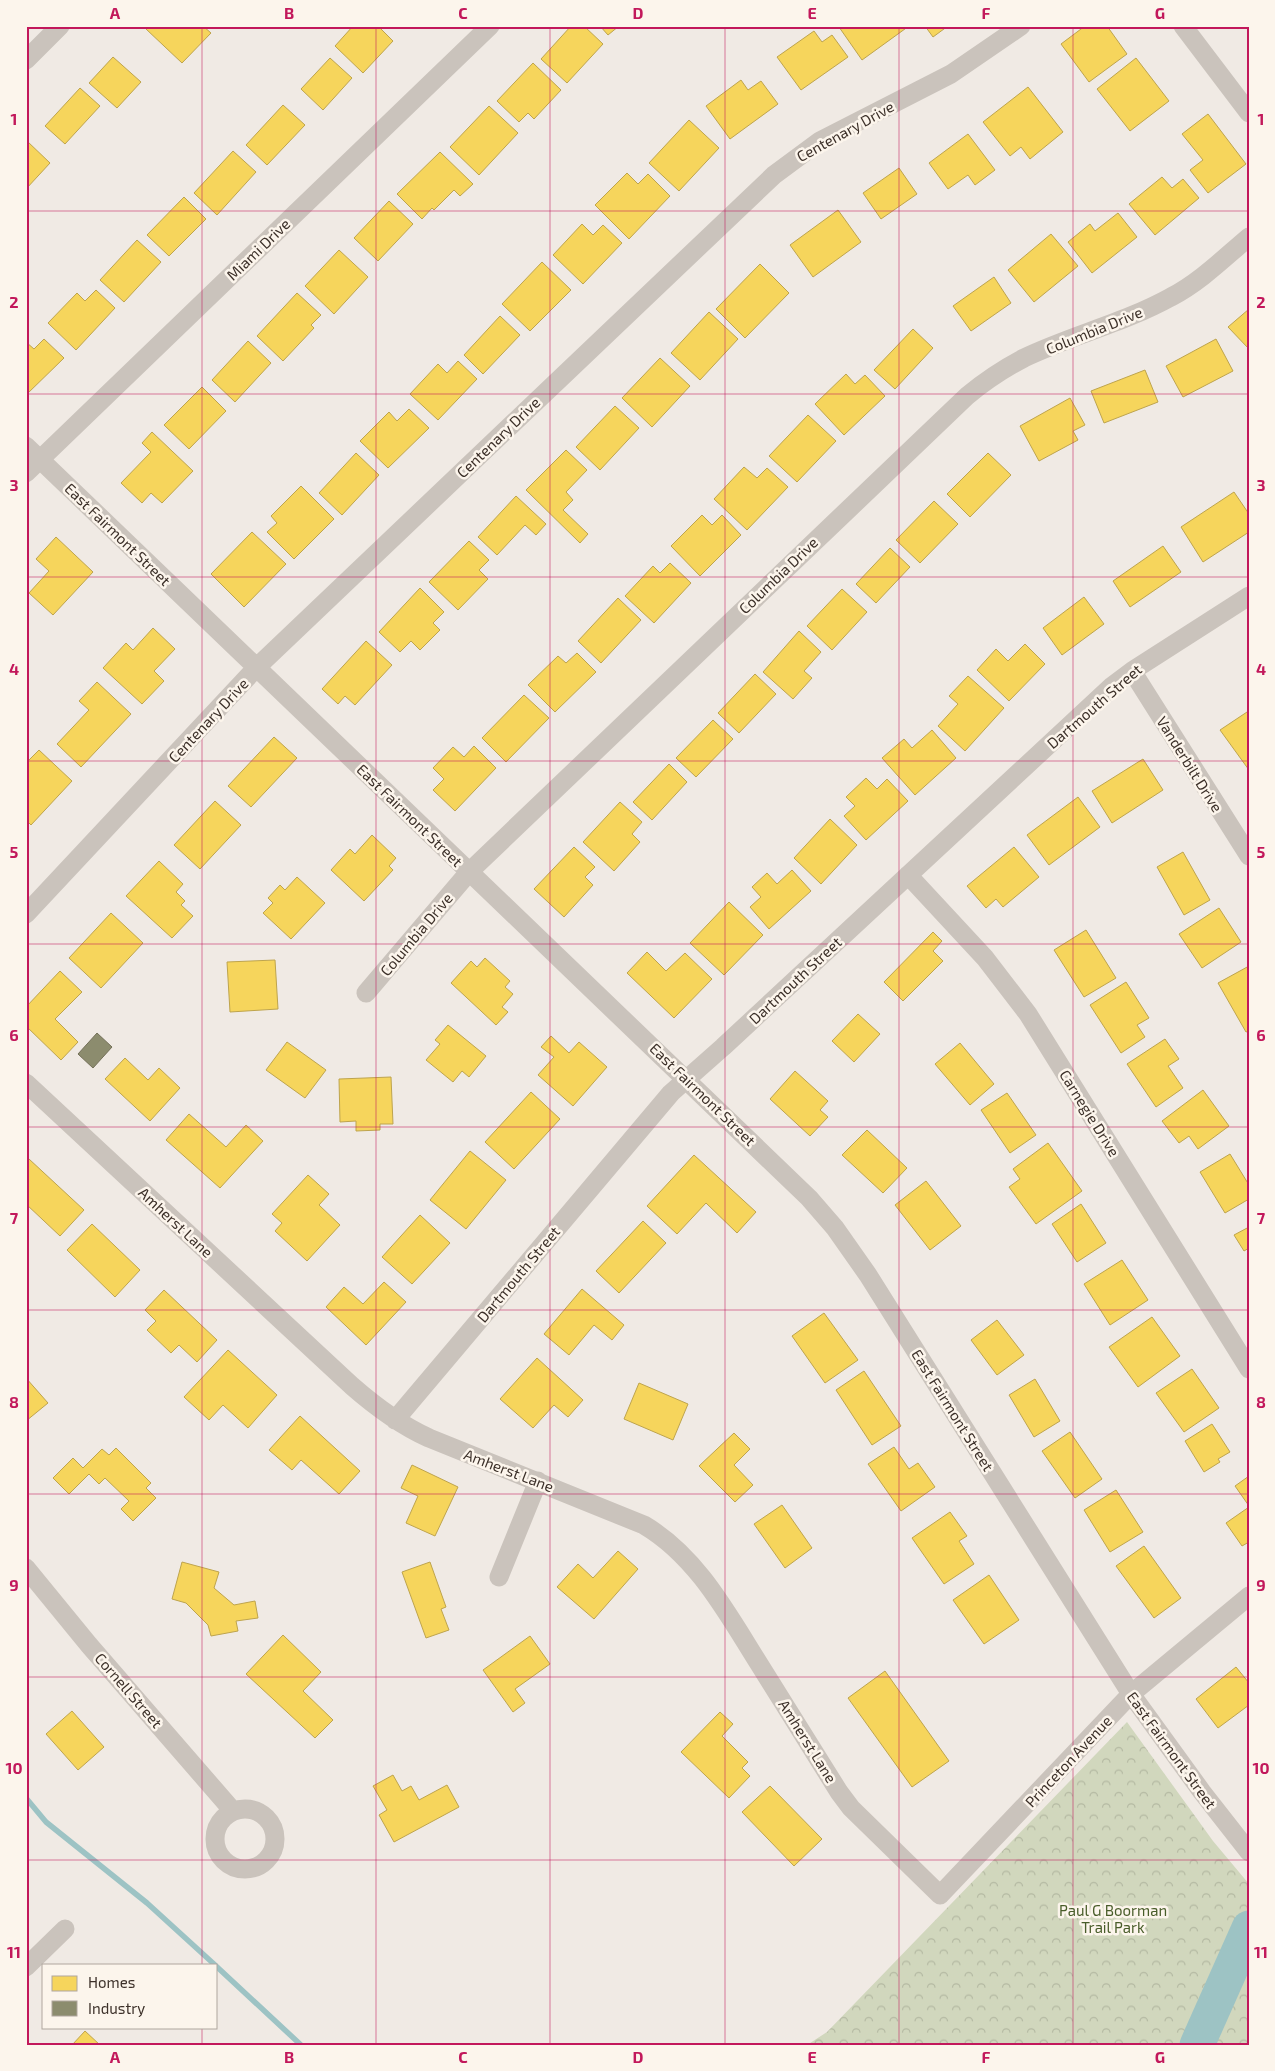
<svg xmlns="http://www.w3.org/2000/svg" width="1275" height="2071" font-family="'Exo 2',sans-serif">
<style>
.forest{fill:url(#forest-crowns)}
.homes{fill:#f6d55c;stroke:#bea44d}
.industry{fill:#8c8c6e;stroke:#747059}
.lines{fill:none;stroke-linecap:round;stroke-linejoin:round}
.stream{stroke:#9dc3c4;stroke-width:5.5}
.river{stroke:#9dc3c4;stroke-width:35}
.minor{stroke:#cac3bc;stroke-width:19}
.grid{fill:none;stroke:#c2185b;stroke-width:1;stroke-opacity:0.55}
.labels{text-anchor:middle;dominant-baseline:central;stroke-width:5;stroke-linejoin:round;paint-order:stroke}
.street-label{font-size:15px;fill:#3c3029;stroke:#fcf5ec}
.park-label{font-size:15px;fill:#495d2a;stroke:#fcf5ec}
.neatline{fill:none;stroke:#c2185b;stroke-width:2}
.grid-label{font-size:16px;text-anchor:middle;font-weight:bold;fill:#c2185b}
</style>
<defs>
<pattern id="forest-crowns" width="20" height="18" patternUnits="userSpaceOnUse" patternTransform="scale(1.25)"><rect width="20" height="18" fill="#d1d7bd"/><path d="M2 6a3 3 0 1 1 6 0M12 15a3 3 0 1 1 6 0" fill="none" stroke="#b4b9a2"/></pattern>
</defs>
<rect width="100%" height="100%" fill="#f0eae4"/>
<path class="forest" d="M1127 1722 1213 1841 1249 1884V2045H807L827 2032Z"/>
<path class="homes" d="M149 26H203L211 33 182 63 146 29Z
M353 26H378L393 41 363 73 335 46Z
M571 26H584L603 44 567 83 541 59Z
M600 26H619L608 35Z
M909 26 862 60 839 27 840 26Z
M925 26H948L933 37Z
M1085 26H1107L1127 54 1089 82 1061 44Z
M814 31 822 42 832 35 848 57 801 90 777 57Z
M113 57 141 82 117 108 89 83Z
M330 58 352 78 323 110 301 89Z
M1136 58 1169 101 1130 131 1097 89Z
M533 63 561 90 534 119 528 113 519 122 497 101Z
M741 80 748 90 761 81 778 104 730 139 706 106Z
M1028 87 1063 132 1030 159 1021 147 1010 156 983 122Z
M80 88 100 106 65 144 45 126Z
M283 105 305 125 267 165 246 145Z
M489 106 518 133 479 175 450 147Z
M1208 114 1246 164 1208 193 1190 170 1203 160 1182 134Z
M689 120 719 148 679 191 649 163Z
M968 134 995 170 975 185 968 175 948 189 929 163Z
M27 141 50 163 26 189V142Z
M233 151 256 172 217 215 194 193Z
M440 152 473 184 460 196 454 190 434 210 432 208 422 219 397 194Z
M899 168 917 194 881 219 863 193Z
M627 173 638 184 648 174 670 196 629 239 595 205Z
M1162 177 1172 188 1183 179 1199 198 1155 235 1129 204Z
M184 197 206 219 169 256 147 235Z
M389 201 413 224 378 261 354 238Z
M838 210 861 242 813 277 790 245Z
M1118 213 1137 237 1092 273 1068 242 1090 224 1095 231Z
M582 224 593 235 603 225 622 243 583 284 553 255Z
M1051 234 1078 266 1034 302 1008 270Z
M137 240 161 262 124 302 100 280Z
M339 250 368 277 334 314 305 286Z
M542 262 571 290 530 331 502 304Z
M760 264 789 293 745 338 716 309Z
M994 277 1011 303 971 331 953 306Z
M96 290 115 308 76 350 48 323 77 293 85 301Z
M297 293 321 315 311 325 314 328 283 361 257 336Z
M1249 309V349L1228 327Z
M709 312 738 339 700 380 671 353Z
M500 316 520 335 483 374 464 355Z
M913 329 933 348 895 389 874 370Z
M44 339 64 358 26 395V342L34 349Z
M1216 339 1233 371 1183 397 1166 366Z
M248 341 271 363 235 402 212 380Z
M660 358 690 386 652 427 622 398Z
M458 361 477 379 438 420 410 394 438 364 447 373Z
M1145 370 1158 402 1104 423 1091 391Z
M846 374 855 384 865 375 885 396 844 435 815 404Z
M202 387 226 411 189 449 164 425Z
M1070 398 1085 425 1073 431 1078 440 1039 461 1020 426Z
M615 406 639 428 600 470 576 447Z
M409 409 429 428 388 468 360 441 389 412 397 421Z
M808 415 836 441 797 482 769 456Z
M152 432 193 471 162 503 151 493 142 503 121 483 151 452 142 443Z
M566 450 587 470 566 492 573 500 563 510 588 534 580 543 526 490Z
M356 453 379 475 342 515 319 493Z
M988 453 1011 475 970 517 947 494Z
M744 467 757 478 767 468 788 487 747 530 714 499Z
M301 486 334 519 294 559 267 532 277 523 271 516Z
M1234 492 1249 514V532L1203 562 1181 527Z
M516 496 546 524 536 535 525 525 497 555 478 537Z
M934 501 958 524 920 563 896 540Z
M702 515 712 525 722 515 741 535 700 576 671 546Z
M252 532 286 564 244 607 211 574Z
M56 537 93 572 53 615 29 593 49 571 36 559Z
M469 541 489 560 479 570 488 579 458 610 429 582Z
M1163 546 1181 572 1130 607 1113 581Z
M890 548 910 567 876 603 856 584Z
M670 563 691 583 654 623 625 596 653 566 660 573Z
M420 588 444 612 433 623 440 630 420 650 411 641 400 652 379 632Z
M842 589 867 612 832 650 807 626Z
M1084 597 1104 624 1062 655 1043 628Z
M618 598 641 620 601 663 578 641Z
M153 628 175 649 154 671 164 681 142 704 103 668 126 643 133 650Z
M799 631 821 652 804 671 812 678 793 699 763 672Z
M366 641 392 665 355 705 345 696 338 704 322 689Z
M1025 644 1045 664 1009 701 977 670 996 649 1008 661Z
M577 653 596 672 555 712 528 685 558 656 566 663Z
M755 674 776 694 739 733 718 713Z
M968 676 1004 708 965 751 938 726 958 704 949 696Z
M97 682 131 714 81 767 57 744 89 710 79 701Z
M524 695 549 718 506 762 482 738Z
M1247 712 1249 715V770L1220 730Z
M713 720 733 739 696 777 676 758Z
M932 730 956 758 915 795 882 758 904 739 912 748Z
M274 737 297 758 251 807 228 786Z
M474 746 496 768 455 811 433 790 444 779 433 768 453 747 464 757Z
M39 750 72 781 31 825 26 820V763Z
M1143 759 1163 790 1112 823 1092 791Z
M669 764 687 782 652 820 633 802Z
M866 778 877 789 887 779 908 801 866 840 844 816 855 806 846 797Z
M1078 797 1100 827 1049 865 1027 835Z
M215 801 241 825 200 869 174 845Z
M620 802 642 822 632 834 640 842 614 871 583 842Z
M830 819 857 845 821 884 794 858Z
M372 835 396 858 389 866 393 870 364 901 331 870 350 849 355 854Z
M574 847 595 867 585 877 593 885 564 917 534 889Z
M1014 847 1039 877 1003 907 996 899 986 908 967 886Z
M1183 852 1210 900 1184 915 1157 867Z
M159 861 183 884 176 892 185 901 181 905 193 916 172 938 126 896Z
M792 870 811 891 769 929 750 907 761 897 752 887 767 873 777 884Z
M297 877 325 903 291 939 263 913 273 903 268 898 280 885 285 890Z
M729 902 763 935 724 975 690 943Z
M1219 908 1241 942 1202 968 1179 934Z
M111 913 143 943 101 988 69 958Z
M1086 930 1116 978 1084 997 1054 950Z
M933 932 942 941 933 951 943 961 903 1001 884 982Z
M647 952 666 971 685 953 712 979 674 1018 627 973Z
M485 958 510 981 505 987 513 994 502 1007 508 1012 496 1025 451 983 471 961 477 967Z
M275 960 278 1009 230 1012 227 962Z
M1249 966V1031L1246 1032 1218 983Z
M60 971 82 992 55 1019 78 1042 61 1060 26 1026V1007Z
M1126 982 1149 1018 1137 1025 1145 1037 1121 1053 1090 1005Z
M858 1014 880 1034 854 1062 832 1041Z
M448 1025 486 1056 469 1077 462 1071 453 1082 426 1060 440 1044 435 1040Z
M551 1036 569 1053 579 1042 607 1067 573 1106 538 1075 554 1057 541 1047Z
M1165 1039 1179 1059 1168 1066 1183 1088 1156 1107 1127 1064Z
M287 1042 326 1070 305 1098 266 1070Z
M960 1043 994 1084 970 1105 935 1064Z
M125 1058 148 1080 159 1068 180 1088 150 1121 105 1079Z
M795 1071 828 1101 820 1110 828 1117 810 1136 770 1099Z
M391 1077 393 1124H380V1130L356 1131V1121L340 1122 339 1079Z
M1203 1090 1229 1126 1198 1149 1189 1136 1179 1143 1162 1121Z
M531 1092 560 1119 514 1169 485 1142Z
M1007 1093 1036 1135 1010 1153 981 1110Z
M189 1114 226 1147 246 1125 263 1141 220 1188 166 1140Z
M867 1130 907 1168 883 1193 842 1155Z
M1048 1143 1082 1191 1036 1224 1009 1187 1020 1179 1013 1169Z
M470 1151 506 1180 466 1229 430 1200Z
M1230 1154 1249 1185V1199L1225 1213 1200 1172Z
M694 1155 756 1212 737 1233 706 1203 677 1234 647 1206Z
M29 1159 84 1210 60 1236 26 1204V1162Z
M308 1175 329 1194 319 1205 340 1225 307 1261 275 1231 282 1223 272 1214Z
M926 1181 961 1226 930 1250 895 1205Z
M1081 1204 1106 1243 1077 1262 1052 1224Z
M420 1215 450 1243 412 1284 382 1257Z
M643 1221 666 1243 619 1293 596 1271Z
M92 1224 140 1270 115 1297 67 1250Z
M1249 1227V1248L1244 1251 1234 1235Z
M1122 1260 1148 1300 1110 1325 1084 1284Z
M384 1282 406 1302 366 1345 326 1307 344 1287 363 1304Z
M582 1289 624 1325 612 1340 594 1325 569 1355 544 1334Z
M164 1290 217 1340 197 1362 179 1345 171 1353 147 1330 156 1321 145 1310Z
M824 1313 858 1360 825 1383 792 1336Z
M1152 1317 1180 1356 1138 1387 1109 1347Z
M997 1320 1024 1355 997 1375 971 1340Z
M228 1350 277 1395 248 1428 223 1405 209 1420 184 1397Z
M537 1358 583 1400 568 1417 554 1405 533 1428 500 1399Z
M1192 1369 1219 1408 1184 1432 1156 1393Z
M864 1371 901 1426 872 1445 836 1390Z
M26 1378 48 1403 26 1421Z
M1035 1379 1060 1421 1034 1437 1009 1395Z
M639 1383 688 1404 673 1440 624 1419Z
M300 1416 360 1471 339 1494 301 1460 292 1470 269 1450Z
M1212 1424 1230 1452 1218 1459 1220 1462 1204 1472 1185 1441Z
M1070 1432 1102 1479 1075 1498 1042 1451Z
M734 1433 750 1449 734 1465 753 1485 735 1502 699 1466Z
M894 1447 909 1469 918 1463 935 1487 901 1511 868 1464Z
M116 1448 151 1483 146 1488 156 1498 133 1521 121 1509 129 1501 105 1478 99 1484 89 1474 69 1494 53 1478 73 1458 83 1468 102 1449 109 1455Z
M412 1465 458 1487 435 1536 406 1523 418 1496 401 1488Z
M1249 1476V1506L1235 1486Z
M1116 1490 1143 1532 1110 1552 1084 1510Z
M782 1505 812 1548 785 1568 754 1524Z
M1249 1507V1542L1242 1546 1226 1523Z
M950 1512 967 1536 959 1541 974 1564 944 1584 912 1538Z
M1144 1546 1181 1598 1154 1618 1116 1566Z
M618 1551 638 1569 594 1619 557 1587 578 1564 593 1578Z
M182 1562 219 1572 214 1588 234 1605 255 1601 258 1618 236 1621 238 1631 211 1636 208 1625 186 1603 172 1599Z
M430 1562 446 1607 441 1609 449 1630 426 1638 402 1572Z
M989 1575 1019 1620 984 1644 953 1600Z
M283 1635 321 1672 303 1691 333 1720 315 1738 246 1674Z
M530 1636 550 1664 515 1689 525 1703 513 1712 483 1670Z
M1236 1667 1249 1683V1705L1218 1728 1196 1699Z
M885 1671 949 1761 912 1787 848 1698Z
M72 1711 104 1747 78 1770 46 1734Z
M720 1712 733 1724 722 1736 748 1762 742 1768 750 1776 729 1798 681 1752Z
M393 1775 402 1791 411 1786 419 1800 447 1785 459 1807 394 1842 379 1815 387 1810 373 1786Z
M770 1786 822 1839 794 1866 742 1812Z
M85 2031 100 2045H72Z"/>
<path class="industry" d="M97 1033 112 1047 93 1068 78 1054Z"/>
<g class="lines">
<path class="stream" d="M26 1798 46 1822 147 1903 215 1965
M216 1966 301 2045"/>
<path class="river" d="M1197 2045 1249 1928"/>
<path class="minor" d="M1183 26 1249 113
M26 60 60 26
M26 446 809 1198 835 1228 868 1275 1131 1694 1202 1792 1249 1852
M26 473 490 26
M1132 671 1249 856
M908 875 985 958 1028 1014 1249 1369
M26 914 257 667 774 175 820 141 951 74 1021 26
M366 993 469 872 967 396C985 381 1003 369 1024 358 1072 335 1124 323 1171 297 1200 282 1224 258 1249 237
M26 1083 352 1386C376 1407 400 1425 429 1438L644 1525C698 1557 728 1615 761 1667 787 1708 813 1750 839 1792L851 1808 940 1895 1131 1694 1249 1596
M395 1420 671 1093 723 1047 1112 686 1132 671 1249 596
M26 1568 89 1645 233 1811
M499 1577 538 1481
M215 1839a30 30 0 1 1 60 0a30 30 0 1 1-60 0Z
M26 1967 65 1929"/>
</g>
<path class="grid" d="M202 26V1965M376 26V2045M550 26V2045M725 26V2045M899 26V2045M1073 26V2045M26 211H1249M26 394H1249M26 577H1249M26 761H1249M26 944H1249M26 1127H1249M26 1310H1249M26 1494H1249M26 1677H1249M26 1860H1249M202 2027V2045"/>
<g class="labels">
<g class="street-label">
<text transform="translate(845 131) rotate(-29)">Centenary Drive</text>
<text transform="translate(258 249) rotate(-44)">Miami Drive</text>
<text transform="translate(1094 330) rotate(-22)">Columbia Drive</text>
<text transform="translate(498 437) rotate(-44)">Centenary Drive</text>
<text transform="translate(118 534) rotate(44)">East Fairmont Street</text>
<text transform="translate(778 575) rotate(-44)">Columbia Drive</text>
<text transform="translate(1094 706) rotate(-41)">Dartmouth Street</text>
<text transform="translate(208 720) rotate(-47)">Centenary Drive</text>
<text transform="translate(1190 764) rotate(58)">Vanderbilt Drive</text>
<text transform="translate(410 815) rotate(44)">East Fairmont Street</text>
<text transform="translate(416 934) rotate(-50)">Columbia Drive</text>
<text transform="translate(795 980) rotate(-43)">Dartmouth Street</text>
<text transform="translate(703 1094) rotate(44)">East Fairmont Street</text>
<text transform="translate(1090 1113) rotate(58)">Carnegie Drive</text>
<text transform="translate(176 1222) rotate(43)">Amherst Lane</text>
<text transform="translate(518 1274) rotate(-50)">Dartmouth Street</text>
<text transform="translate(953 1410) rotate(58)">East Fairmont Street</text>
<text transform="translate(509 1470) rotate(21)">Amherst Lane</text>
<text transform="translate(129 1690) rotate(49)">Cornell Street</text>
<text transform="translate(808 1741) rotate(58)">Amherst Lane</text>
<text transform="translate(1172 1750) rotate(54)">East Fairmont Street</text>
<text transform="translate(1068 1761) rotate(-47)">Princeton Avenue</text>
</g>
<g class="park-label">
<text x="1113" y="1910">Paul G Boorman<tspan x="1113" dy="17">Trail Park</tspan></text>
</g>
</g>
<rect width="1275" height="2071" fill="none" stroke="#fcf5ec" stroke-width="55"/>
<rect x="42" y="1964" width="175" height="65" fill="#fcf5ec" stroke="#afa69e"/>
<rect x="52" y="1976" width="25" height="15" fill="#f6d55c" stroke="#afa69e"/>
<text x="88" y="1988" font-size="15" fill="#3c3029">Homes</text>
<rect x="52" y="2001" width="25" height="15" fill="#8c8c6e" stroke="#afa69e"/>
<text x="88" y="2014" font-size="15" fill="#3c3029">Industry</text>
<rect x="28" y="28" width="1220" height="2016" class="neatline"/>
<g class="grid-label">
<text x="115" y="19">A</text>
<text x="289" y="19">B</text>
<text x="463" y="19">C</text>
<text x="638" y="19">D</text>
<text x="812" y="19">E</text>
<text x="986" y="19">F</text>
<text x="1160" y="19">G</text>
<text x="14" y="125">1</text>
<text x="1261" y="125">1</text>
<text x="14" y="308">2</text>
<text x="1261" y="308">2</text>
<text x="14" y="491">3</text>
<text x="1261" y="491">3</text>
<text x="14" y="675">4</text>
<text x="1261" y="675">4</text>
<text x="14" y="858">5</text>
<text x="1261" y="858">5</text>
<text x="14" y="1041">6</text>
<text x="1261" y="1041">6</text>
<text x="14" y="1224">7</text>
<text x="1261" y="1224">7</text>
<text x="14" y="1408">8</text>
<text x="1261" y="1408">8</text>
<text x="14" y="1591">9</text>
<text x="1261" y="1591">9</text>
<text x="14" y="1774">10</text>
<text x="1261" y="1774">10</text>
<text x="14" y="1958">11</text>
<text x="1261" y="1958">11</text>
<text x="115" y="2063">A</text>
<text x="289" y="2063">B</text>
<text x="463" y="2063">C</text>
<text x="638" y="2063">D</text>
<text x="812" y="2063">E</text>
<text x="986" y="2063">F</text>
<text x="1160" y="2063">G</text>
</g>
</svg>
